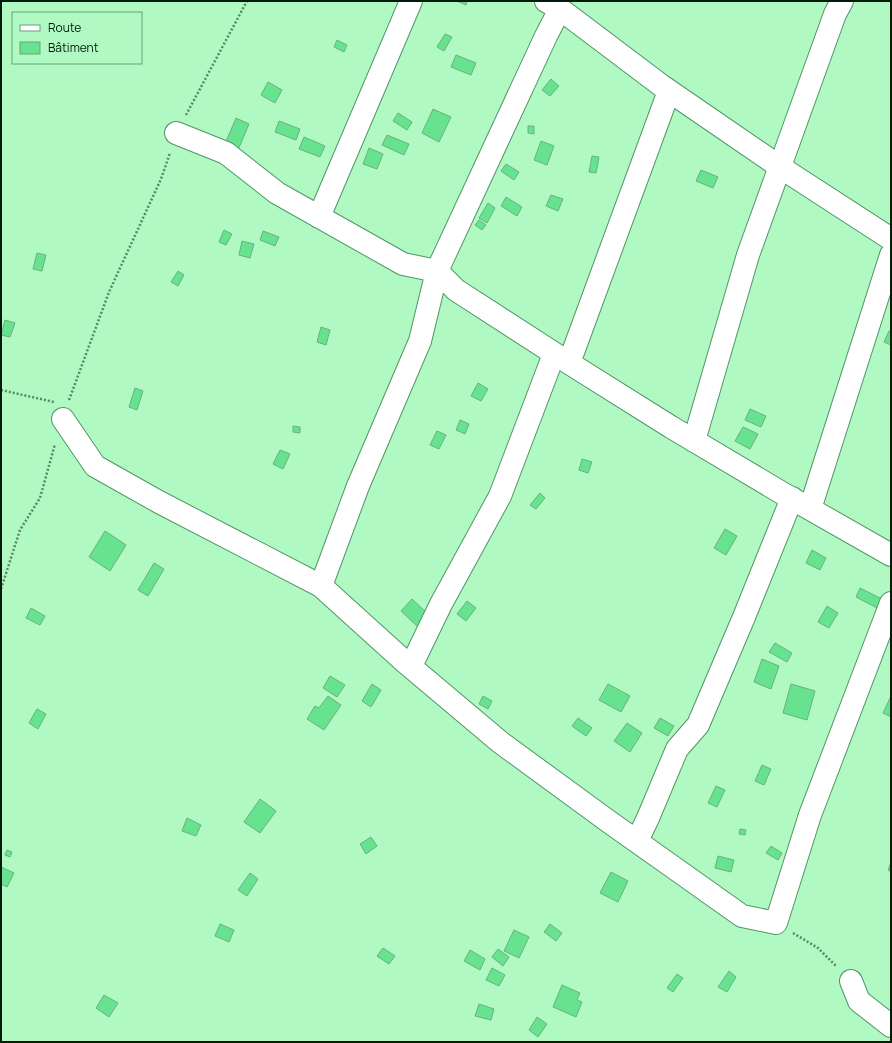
<svg xmlns="http://www.w3.org/2000/svg" width="892" height="1043" font-family="Manrope,sans-serif">
<style>
.building{fill:#67e390;stroke:#6ab07e}
.lines{fill:none;stroke-linecap:round;stroke-linejoin:round}
.minor-casing{stroke:#509665;stroke-width:24}
.path{stroke:#558763;stroke-width:2.5;stroke-dasharray:2 2;stroke-linecap:butt}
.minor{stroke:#fff;stroke-width:22}
</style>
<rect width="100%" height="100%" fill="#b1f9c3"/>
<path class="building" d="M457 1H467L466 5Z
M445 34 452 37 444 51 437 47Z
M337 40 347 45 344 52 334 47Z
M456 55 476 63 471 75 451 67Z
M551 79 559 86 550 96 542 90Z
M268 82 282 90 275 103 261 95Z
M433 109 451 117 439 142 422 133Z
M398 113 412 122 407 130 393 121Z
M236 118 249 124 238 150 225 144Z
M279 121 300 129 296 140 275 132Z
M528 126H534V134L528 133Z
M387 135 409 144 404 155 382 145Z
M304 137 325 146 320 157 299 149Z
M541 141 554 146 547 165 534 160Z
M369 148 383 154 377 169 363 164Z
M592 156 599 157 596 173 589 172Z
M506 164 519 172 514 180 501 171Z
M701 170 718 177 713 188 696 181Z
M551 195 563 199 558 211 546 206Z
M506 197 522 207 517 216 501 206Z
M488 203 495 208 487 223 479 218Z
M479 220 486 225 482 230 475 225Z
M224 230 232 234 226 245 219 242Z
M263 231 279 237 275 246 260 240Z
M242 241 254 244 250 258 239 255Z
M37 253 46 255 42 271 33 269Z
M178 271 184 275 178 286 171 282Z
M5 320 15 323 10 337 1 335Z
M321 327 330 330 326 345 317 342Z
M889 331 891 332V345L884 342Z
M478 383 488 389 481 401 471 396Z
M135 388 143 391 137 410 129 407Z
M750 409 766 416 761 427 745 420Z
M460 420 469 424 465 434 456 430Z
M293 426 300 427V433L293 432Z
M743 427 758 434 750 449 735 441Z
M437 431 446 435 439 449 430 445Z
M280 450 290 454 283 469 273 464Z
M582 459 592 462 588 473 579 470Z
M540 493 545 498 536 509 530 505Z
M725 529 737 536 726 555 714 548Z
M105 531 126 545 110 571 89 557Z
M812 550 826 558 820 570 806 563Z
M154 563 164 569 148 596 138 590Z
M860 588 882 599 877 608 856 597Z
M412 599 429 615 418 627 401 611Z
M467 601 476 608 466 621 457 614Z
M827 606 838 613 829 628 818 622Z
M31 608 45 616 40 625 26 618Z
M775 643 792 653 787 662 769 652Z
M762 659 779 666 771 689 754 682Z
M330 676 345 685 337 697 323 688Z
M372 684 381 690 371 707 362 701Z
M608 684 630 696 621 712 599 700Z
M791 684 815 691 807 720 783 713Z
M328 696 341 705 324 730 307 719 315 706 319 708Z
M483 696 492 701 488 709 479 704Z
M891 696V717L883 713Z
M37 709 46 714 38 729 29 723Z
M578 718 592 728 586 736 572 726Z
M660 718 674 726 668 736 654 728Z
M627 723 642 733 630 752 614 741Z
M762 765 771 769 764 785 755 781Z
M716 786 725 790 717 807 708 803Z
M260 799 276 811 260 833 244 822Z
M187 818 201 825 196 836 182 831Z
M740 829 746 830 745 835 739 834Z
M371 837 377 846 366 854 360 844Z
M771 846 782 853 778 860 766 853Z
M7 850 12 852 10 857 5 855Z
M718 856 734 860 731 872 715 868Z
M891 862V872L888 870Z
M1 867 14 873 7 887 1 884Z
M611 872 628 881 618 902 600 893Z
M250 873 258 879 247 896 238 890Z
M220 924 234 930 229 942 215 936Z
M550 924 562 933 556 941 544 932Z
M514 930 529 937 519 958 504 951Z
M383 948 395 956 389 964 377 956Z
M498 949 509 957 503 966 492 957Z
M470 950 485 959 480 970 464 961Z
M492 968 505 975 499 986 486 980Z
M729 971 736 977 727 992 718 987Z
M677 974 683 978 673 992 667 988Z
M562 985 580 993 577 1000 582 1002 576 1017 553 1007Z
M104 995 118 1003 109 1017 96 1008Z
M479 1004 494 1009 491 1020 475 1016Z
M537 1017 547 1024 538 1037 529 1030Z"/>
<g class="lines">
<g class="minor-casing">
<path id="minor" d="M546 1 560 9 662 86 780 167 891 239
M176 133 226 153 277 193 403 264 437 271 456 290 569 363 671 427 782 493 891 555
M319 217 411 1
M569 363 669 91
M63 419 95 466 159 502 321 586 405 662 500 742 608 821 742 916 776 923 810 815 891 603
M694 441 748 255 835 14 842 1
M810 509 891 255
M321 586 358 486 420 341 437 271 546 36 560 9
M411 666 441 604 500 496 554 354
M637 841 648 818 677 749 698 725 744 617 792 498
M851 981 859 1001 891 1026"/>
</g>
<path class="path" d="M186 115 247 1
M1 390 54 402
M69 400 109 292 161 179 170 153
M1 589 20 530 40 498 55 444
M793 933 818 948 836 966"/>
<use href="#minor" class="minor"/>
</g>
<rect width="892" height="1043" fill="none" stroke="#001c09" stroke-width="4"/>
<rect x="12" y="12" width="130" height="52" fill="#b1f9c3" stroke="#6aa179"/>
<rect x="20" y="25" width="20" height="6" fill="#ffffff" stroke="#6aa179"/>
<text x="48" y="32" font-size="12" fill="#001c09">Route</text>
<rect x="20" y="42" width="20" height="12" fill="#67e390" stroke="#6aa179"/>
<text x="48" y="52" font-size="12" fill="#001c09">Bâtiment</text>
</svg>
